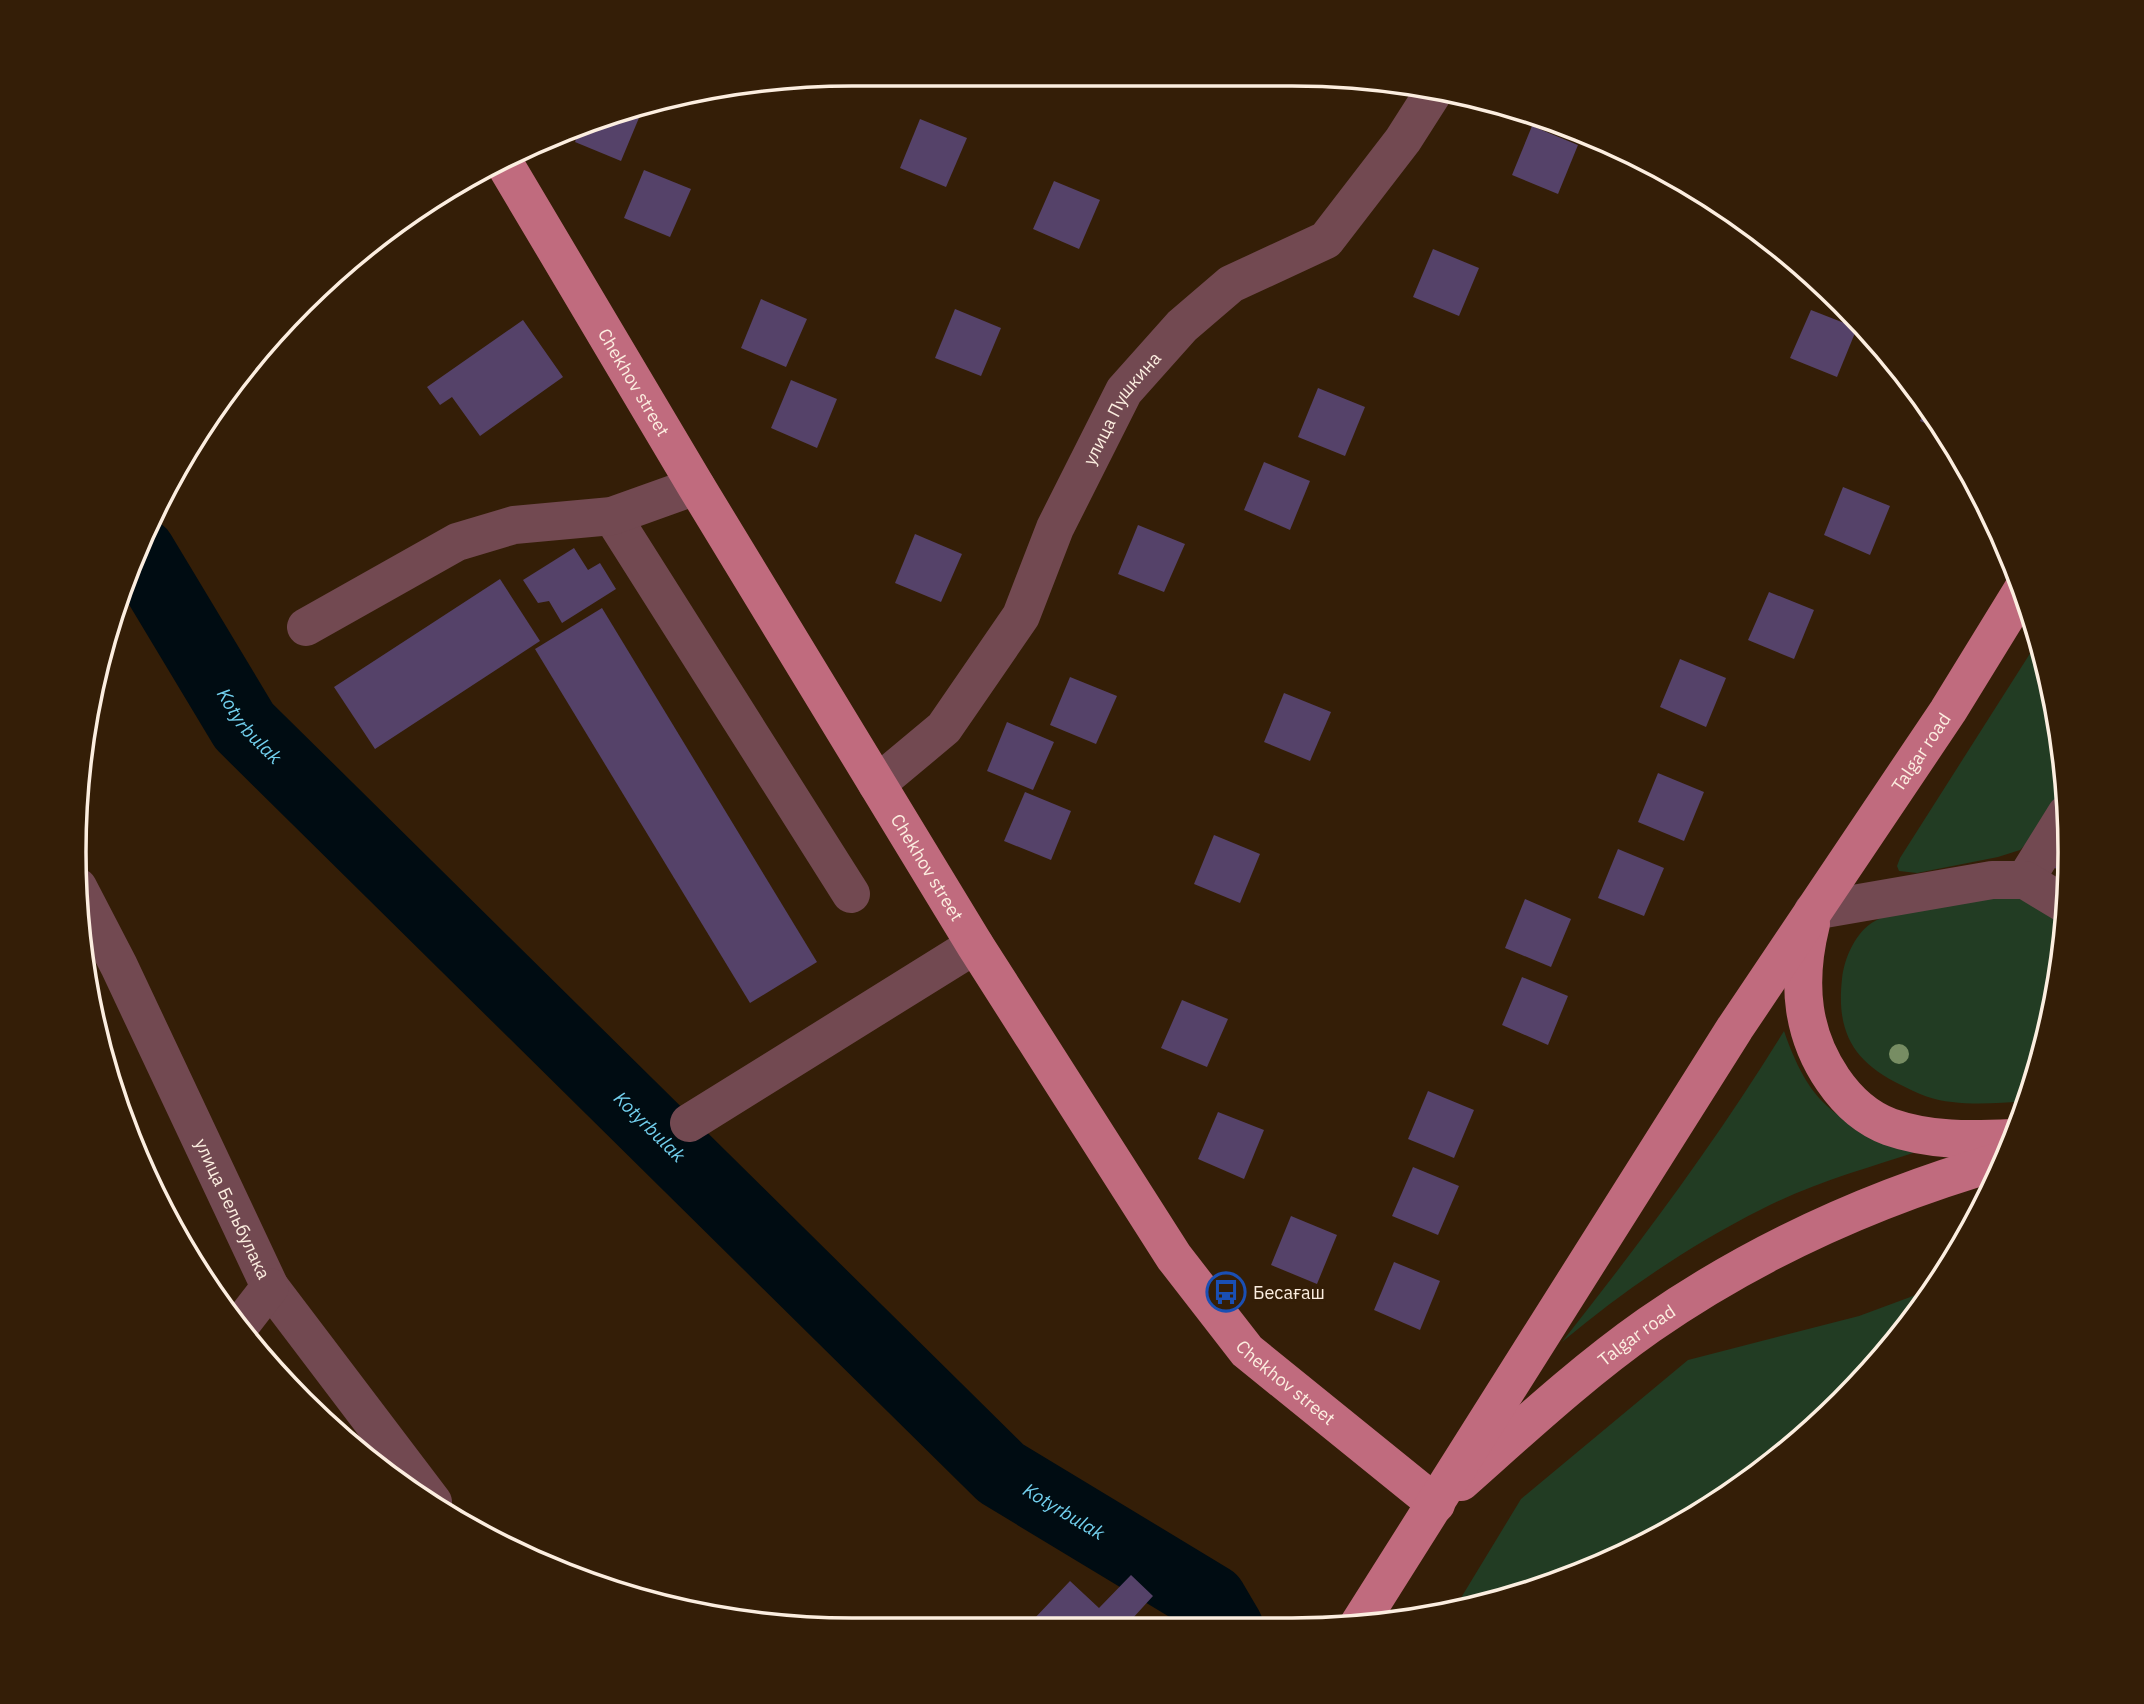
<svg xmlns="http://www.w3.org/2000/svg" width="2144" height="1704" viewBox="0 0 2144 1704" font-family="'IBM Plex Sans',sans-serif">
	<style>
		.green { fill: #223c23 }
		.lines { fill: none; stroke-linecap: round; stroke-linejoin: round }
		.river { stroke: #000c12; stroke-width: 72 }
		.building { fill: #554269 }
		.minor { stroke: #724951; stroke-width: 38 }
		.major { stroke: #c06b7e; stroke-width: 38 }
		.tree { fill: #778d63 }
		.labels { text-anchor: middle; dominant-baseline: central; stroke-width: 5; stroke-linejoin: round; paint-order: stroke }
		.street-label { font-size: 18px; fill: #fceee0; stroke: #341e07 }
		.poi-label { font-size: 18px; fill: #fceee0; stroke: #341e07; text-anchor: start }
		.water-label { font-size: 19px; font-style: italic; fill: #72d0ee; stroke: #341e07 }
		.rim { fill: none; stroke: #fceee0; stroke-width: 3.5 }
	</style>
	<rect width="100%" height="100%" fill="#341e07"/>
	<g class="green">
		<path d="M2038 641 2064 751 2065 789 2032 838 2020 850 1998 857 1917 873 1899 871 1897 866 1900 858Z"/>
		<path d="M1994 895 2022 897 2065 924 2044 1054 2026 1101C2001 1103 1976 1105 1952 1102 1934 1101 1917 1093 1901 1085 1854 1062 1836 1033 1842 979 1844 958 1856 931 1875 921 1900 906 1963 901 1994 895Z"/>
		<path d="M1784 1031C1813 1115 1843 1123 1922 1150 1868 1168 1812 1183 1762 1209 1690 1245 1623 1291 1562 1342 1641 1242 1717 1140 1784 1031Z"/>
		<path d="M1932 1289 1909 1326 1805 1438 1681 1526 1494 1604 1453 1611 1521 1499 1688 1360 1859 1316Z"/>
	</g>
	<g class="lines">
		<path class="river" id="s1" d="M140 553 244 726 1001 1473 1211 1600 1228 1629"/>
	</g>
	<g class="building">
		<path d="M630 108 641 113 621 161 575 142 580 129Z"/>
		<path d="M920 119 967 138 946 187 900 168Z"/>
		<path d="M1532 126 1578 145 1558 194 1512 175Z"/>
		<path d="M644 170 691 189 670 237 624 218Z"/>
		<path d="M1054 181 1100 200 1079 249 1033 229Z"/>
		<path d="M1433 249 1479 268 1459 316 1413 297Z"/>
		<path d="M761 299 807 319 786 367 741 348Z"/>
		<path d="M955 309 1001 328 981 376 935 358Z"/>
		<path d="M1811 310 1857 328 1837 377 1790 358Z"/>
		<path d="M523 320 563 377 480 436 452 397 440 405 427 387Z"/>
		<path d="M791 380 837 399 817 448 771 428Z"/>
		<path d="M1318 388 1365 407 1345 456 1298 437Z"/>
		<path d="M1926 407 1944 431 1920 421Z"/>
		<path d="M1264 462 1310 481 1290 530 1244 510Z"/>
		<path d="M1843 487 1890 506 1870 555 1824 535Z"/>
		<path d="M1138 525 1185 544 1164 592 1118 574Z"/>
		<path d="M915 534 962 554 941 602 895 583Z"/>
		<path d="M574 548 588 570 600 563 616 589 562 623 549 601 538 603 523 580Z"/>
		<path d="M500 579 540 641 375 749 334 687Z"/>
		<path d="M1769 592 1814 610 1794 659 1748 640Z"/>
		<path d="M602 608 817 962 750 1003 535 649Z"/>
		<path d="M1680 659 1726 678 1706 727 1660 707Z"/>
		<path d="M1070 677 1117 696 1096 744 1050 725Z"/>
		<path d="M1284 693 1331 712 1310 761 1264 742Z"/>
		<path d="M1007 722 1054 742 1033 790 987 771Z"/>
		<path d="M1658 773 1704 792 1684 841 1638 822Z"/>
		<path d="M1025 792 1071 811 1051 860 1004 841Z"/>
		<path d="M1214 835 1260 854 1240 903 1194 884Z"/>
		<path d="M2067 843 2068 877 2052 866Z"/>
		<path d="M1618 849 1664 868 1644 916 1598 898Z"/>
		<path d="M1525 899 1571 919 1551 967 1505 948Z"/>
		<path d="M1522 977 1568 996 1548 1045 1502 1025Z"/>
		<path d="M1182 1000 1228 1019 1207 1067 1161 1048Z"/>
		<path d="M1428 1091 1474 1110 1454 1158 1408 1139Z"/>
		<path d="M1218 1112 1264 1130 1244 1179 1198 1159Z"/>
		<path d="M1413 1167 1459 1186 1438 1235 1392 1216Z"/>
		<path d="M1291 1216 1337 1235 1317 1284 1271 1265Z"/>
		<path d="M1394 1262 1440 1281 1420 1330 1374 1310Z"/>
		<path d="M1131 1575 1153 1596 1122 1630H1044L1033 1620 1070 1581 1099 1608Z"/>
	</g>
	<g class="lines">
		<g class="minor">
			<path d="M612 516 851 894"/>
			<path d="M306 627 457 542 514 525 612 516 696 486"/>
			<path id="s2" d="M877 784 944 728 1021 616 1055 528 1124 391 1182 326 1231 284 1326 240 1403 140 1433 93"/>
			<path d="M2025 880 2066 814"/>
			<path id="s3" d="M78 887 119 966 270 1287 433 1502"/>
			<path d="M1813 911 1992 880H2025L2068 906"/>
			<path d="M689 1123 975 945"/>
			<path d="M239 1327 270 1287"/>
		</g>
		<g class="major">
			<path id="s4" d="M503 161 696 486 975 945 1174 1257 1247 1351 1436 1504"/>
			<path d="M1811 924C1804 952 1801 981 1805 1009 1812 1057 1844 1110 1890 1127 1930 1141 1970 1140 2012 1138"/>
			<path id="s5" d="M1461 1482C1522 1428 1582 1372 1649 1325 1757 1250 1878 1196 2004 1160"/>
			<path id="s6" d="M1357 1627 1735 1028 1948 711 2023 589"/>
		</g>
	</g>
	<circle class="tree" cx="1899" cy="1054" r="10"/>
	<defs>
		<g id="bus-ring" transform="scale(2.0125)"><circle r="9.5" fill="#341e07" stroke="#1a4fb4" stroke-width="1.5"/><path d="M-5-6H5V4H4V6H2V4H-2V6H-4V4H-5ZM-3.5-4V0h7V-4ZM-3.5 1.2v1.5H-2V1.2ZM2 1.2v1.5H3.5V1.2Z" fill="#1a4fb4"/></g>
	</defs>
	<g fill-rule="evenodd">
		<use href="#bus-ring" x="1226" y="1292"/>
	</g>
	<g class="labels">
		<g class="street-label">
			<text stroke="none"><textPath href="#s4" startOffset="257">Chekhov street</textPath></text>
			<text stroke="none"><textPath href="#s2" startOffset="455">улица Пушкина</textPath></text>
			<text stroke="none"><textPath href="#s6" startOffset="1041">Talgar road</textPath></text>
			<text stroke="none"><textPath href="#s4" startOffset="824">Chekhov street</textPath></text>
			<text stroke="none"><textPath href="#s3" startOffset="357">улица Бельбулака</textPath></text>
			<text stroke="none"><textPath href="#s5" startOffset="229">Talgar road</textPath></text>
			<text stroke="none"><textPath href="#s4" startOffset="1454">Chekhov street</textPath></text>
		</g>
		<g class="poi-label">
			<text x="1253" y="1292">Бесағаш</text>
		</g>
		<g class="water-label">
			<text stroke="none"><textPath href="#s1" startOffset="205">Kotyrbulak</textPath></text>
			<text stroke="none"><textPath href="#s1" startOffset="772">Kotyrbulak</textPath></text>
			<text stroke="none"><textPath href="#s1" startOffset="1339">Kotyrbulak</textPath></text>
		</g>
	</g>
	<path d="M0 0H2144V1704H0ZM852 86H1292A766 766 0 0 1 2058 852V852A766 766 0 0 1 1292 1618H852A766 766 0 0 1 86 852V852A766 766 0 0 1 852 86Z" fill="#341e07" fill-rule="evenodd"/>
	<path class="rim" d="M852 86H1292A766 766 0 0 1 2058 852V852A766 766 0 0 1 1292 1618H852A766 766 0 0 1 86 852V852A766 766 0 0 1 852 86Z"/>
</svg>
